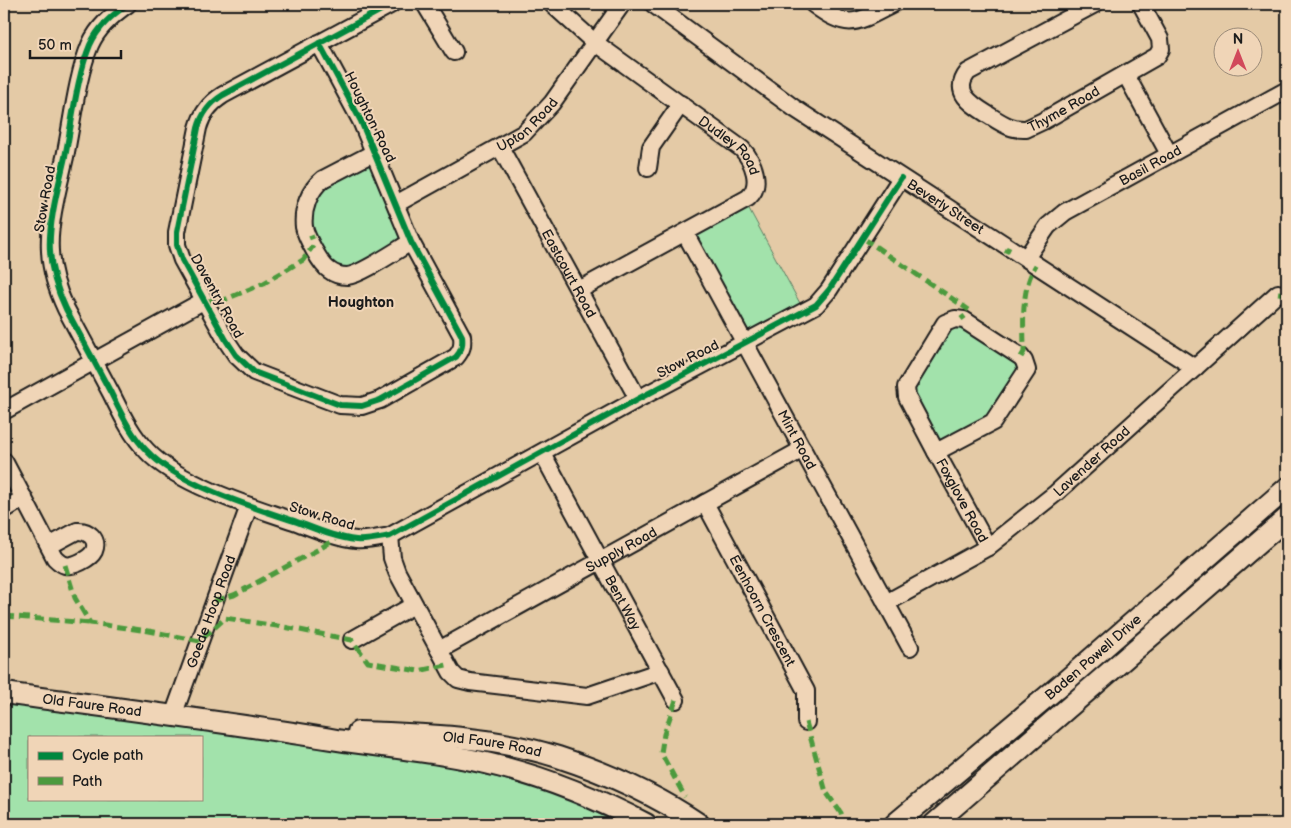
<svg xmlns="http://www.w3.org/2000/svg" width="1291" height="828" viewBox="0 0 1291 828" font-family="'Balsamiq Sans',sans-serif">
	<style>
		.green { fill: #a2e2ab; stroke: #5f7f64; fill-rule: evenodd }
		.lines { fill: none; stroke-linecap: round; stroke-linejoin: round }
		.minor-casing { stroke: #1c1c1c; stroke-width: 20 }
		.major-casing { stroke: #1c1c1c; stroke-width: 24 }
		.minor { stroke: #f0d5b7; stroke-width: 16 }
		.major { stroke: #f0d5b7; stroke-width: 20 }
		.quiet { stroke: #4c9a3e; stroke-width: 5; stroke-dasharray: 10 5; stroke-linecap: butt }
		.cycleway-casing { stroke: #f0d5b7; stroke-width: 9 }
		.cycleway { stroke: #00873e; stroke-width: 6 }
		.labels { text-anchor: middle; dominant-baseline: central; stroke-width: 4; stroke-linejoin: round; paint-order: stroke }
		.street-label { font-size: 14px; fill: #1c1c1c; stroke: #f0d5b7 }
		.neighbourhood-label { font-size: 15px; font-weight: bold; fill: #1c1c1c; stroke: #f0d5b7 }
	</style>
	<rect width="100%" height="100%" fill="#e4caa6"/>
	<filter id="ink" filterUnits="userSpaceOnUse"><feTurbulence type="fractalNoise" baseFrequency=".02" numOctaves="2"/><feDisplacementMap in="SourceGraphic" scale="10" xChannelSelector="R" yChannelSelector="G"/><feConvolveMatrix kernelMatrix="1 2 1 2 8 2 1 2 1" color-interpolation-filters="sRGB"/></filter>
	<g filter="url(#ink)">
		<g class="green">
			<path d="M370 163 400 236 399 241 353 270 335 269 309 228 315 192Z"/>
			<path d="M747 205 802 307 749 332 746 331 696 236 697 233Z"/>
			<path d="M958 324 1021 367 993 414 940 442 913 399 911 386 949 328Z"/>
			<path d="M4 703 405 759C478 771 553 787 618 824H4ZM29 737H201V799H29Z"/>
		</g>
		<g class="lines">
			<g class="minor-casing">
				<g id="minor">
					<path d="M128 4C112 15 98 27 90 45 77 76 72 123 65 157 59 184 48 223 50 251 51 271 57 290 66 309 81 337 96 365 111 393 121 413 131 435 147 451 177 484 255 508 297 522 316 529 336 538 356 540 367 541 379 538 390 536L638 399 816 305 829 290 901 178"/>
					<path d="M425 4 454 52"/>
					<path id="s1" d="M552 4 594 42 742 149C753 161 763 185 748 198L579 290"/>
					<path id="s2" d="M653 4 794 108 1195 368"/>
					<path d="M813 4C849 31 856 23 893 4"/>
					<path id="s3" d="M1095 4 968 72C952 92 971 104 987 114 1000 122 1010 130 1026 129L1043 121 1157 56 1161 49 1160 39 1141 4"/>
					<path d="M319 43 361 121 411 242 462 336C463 345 462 350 456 357L380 400 362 406 340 405 254 372 236 355 226 340 182 260 177 245V232L198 128C202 113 210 103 223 95L392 4"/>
					<path d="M1126 75 1169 154"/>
					<path id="s4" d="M500 147 638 399"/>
					<path d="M375 152 323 179C309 190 302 210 304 227 306 237 321 265 329 270 334 274 340 276 347 276 361 275 397 250 411 242"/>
					<path d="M648 168 651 147 681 104"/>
					<path id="s5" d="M396 204 524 133 552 103 622 4"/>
					<path id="s6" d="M685 233 910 647"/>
					<path id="s7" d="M1026 258 1048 226 1065 212 1287 90"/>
					<path d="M955 319 964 320 1021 357 1024 361 1027 370 993 422 936 452 907 397 906 387 945 323Z"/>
					<path d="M4 411 203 301"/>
					<path id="s8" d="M936 452 988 547"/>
					<path id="s9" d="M542 453 676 700"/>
					<path d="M4 461 55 558C58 561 61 564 65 565 73 567 90 559 94 551 99 539 88 530 77 531L49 546"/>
					<path id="s10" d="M705 503 806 691V722"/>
					<path d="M4 510 24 498"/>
					<path d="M390 536 392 558 397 572 451 672 458 679 470 682 587 696 661 671"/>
					<path id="s11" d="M886 603 988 547 1056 493 1278 293"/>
					<path d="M352 640 414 605"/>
					<path id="s12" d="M439 650 803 449"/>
					<path id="s13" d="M173 716 249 506"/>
				</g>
			</g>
			<g class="major-casing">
				<g id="major">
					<path id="s14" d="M4 693C115 708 226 722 337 740 392 748 448 753 502 767 552 780 600 800 646 824"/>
					<path id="s15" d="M358 732C425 734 495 737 558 757 607 773 656 795 699 824"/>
					<path id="s16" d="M895 824 1069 678 1287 488"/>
					<path d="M934 824 1287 518"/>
				</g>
			</g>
			<use href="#minor" class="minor"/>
			<use href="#major" class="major"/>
			<g class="quiet">
				<path d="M309 238 314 236"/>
				<path d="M863 238 969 310"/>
				<path d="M1006 253 1009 247"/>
				<path d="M1278 293 1287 294"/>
				<path d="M203 301 224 300 264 283 303 260 313 246"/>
				<path d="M961 319 965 316"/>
				<path d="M1021 357 1024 352C1024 322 1020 291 1036 265"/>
				<path d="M65 565 75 598 90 623 149 631 200 641 225 618 284 627 352 640 368 662 418 671 447 665"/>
				<path d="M215 601 234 595 319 549 339 537"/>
				<path d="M4 616 90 623"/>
				<path d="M676 700 664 734 661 753 685 797"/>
				<path d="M806 722 826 792 841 813 844 824"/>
			</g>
			<g class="cycleway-casing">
				<g id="cycleway">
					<path d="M128 4C112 15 98 27 90 45 77 76 72 123 65 157 59 184 48 223 50 251 51 271 57 290 66 309 81 337 96 365 111 393 121 413 131 435 147 451 177 484 255 508 297 522 316 529 336 538 356 540 367 541 379 538 390 536L638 399 816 305 829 290 901 178"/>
					<path d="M319 43 361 121 411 242 462 336C463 345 462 350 456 357L380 400 362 406 340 405 254 372 236 355 226 340 182 260 177 245V232L198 128C202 113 210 103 223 95L392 4"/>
				</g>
			</g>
			<use href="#cycleway" class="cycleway"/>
		</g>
	</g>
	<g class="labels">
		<g class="street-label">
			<text stroke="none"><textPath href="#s3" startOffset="284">Thyme Road</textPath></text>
			<text transform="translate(370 117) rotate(64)">Houghton Road</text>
			<text stroke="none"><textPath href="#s5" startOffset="154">Upton Road</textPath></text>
			<text stroke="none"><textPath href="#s1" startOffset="228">Dudley Road</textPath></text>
			<text stroke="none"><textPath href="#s7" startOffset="158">Basil Road</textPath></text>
			<text transform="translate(45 199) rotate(-80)">Stow Road</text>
			<text stroke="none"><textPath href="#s2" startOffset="356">Beverly Street</textPath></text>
			<text stroke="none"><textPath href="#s4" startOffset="144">Eastcourt Road</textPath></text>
			<text transform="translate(217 296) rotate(61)">Daventry Road</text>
			<text transform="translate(688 359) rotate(-27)">Stow Road</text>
			<text stroke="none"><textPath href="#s6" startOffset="235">Mint Road</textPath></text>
			<text stroke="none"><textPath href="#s11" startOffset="251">Lavender Road</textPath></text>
			<text stroke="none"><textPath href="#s8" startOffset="55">Foxglove Road</textPath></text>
			<text transform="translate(322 516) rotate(17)">Stow Road</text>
			<text stroke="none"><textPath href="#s12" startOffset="208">Supply Road</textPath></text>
			<text stroke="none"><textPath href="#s9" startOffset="170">Bent Way</textPath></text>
			<text stroke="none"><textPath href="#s13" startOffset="111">Goede Hoop Road</textPath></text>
			<text stroke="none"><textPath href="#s10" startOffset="122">Eenhoorn Crescent</textPath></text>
			<text stroke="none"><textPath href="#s16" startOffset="259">Baden Powell Drive</textPath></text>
			<text stroke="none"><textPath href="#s14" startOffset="89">Old Faure Road</textPath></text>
			<text stroke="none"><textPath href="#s15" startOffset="135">Old Faure Road</textPath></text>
		</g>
		<g class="neighbourhood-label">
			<text x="361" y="302">Houghton</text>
		</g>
	</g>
	<rect width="1291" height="828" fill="none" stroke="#f0d5b7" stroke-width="20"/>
	<rect x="10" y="10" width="1271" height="808" fill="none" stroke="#1c1c1c" stroke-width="2" filter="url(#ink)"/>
	<rect x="28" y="736" width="175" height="65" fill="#f0d5b7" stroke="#9b8b79"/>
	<rect x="38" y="752" width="25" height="8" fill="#00873e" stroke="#9b8b79"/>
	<text x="72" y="760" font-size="15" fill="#1c1c1c">Cycle path</text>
	<rect x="38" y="777" width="25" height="8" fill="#4c9a3e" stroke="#9b8b79"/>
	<text x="72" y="786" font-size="15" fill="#1c1c1c">Path</text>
	<g transform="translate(1238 52)"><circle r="24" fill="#f0d5b7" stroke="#9b8b79"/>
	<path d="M0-4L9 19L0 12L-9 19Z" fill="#d1495b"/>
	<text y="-8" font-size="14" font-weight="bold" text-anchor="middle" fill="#1c1c1c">N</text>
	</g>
	<path d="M30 50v8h91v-8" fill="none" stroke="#1c1c1c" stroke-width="2.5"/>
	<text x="38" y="50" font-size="15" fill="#1c1c1c" stroke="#f0d5b7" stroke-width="4" paint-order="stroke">50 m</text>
</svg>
